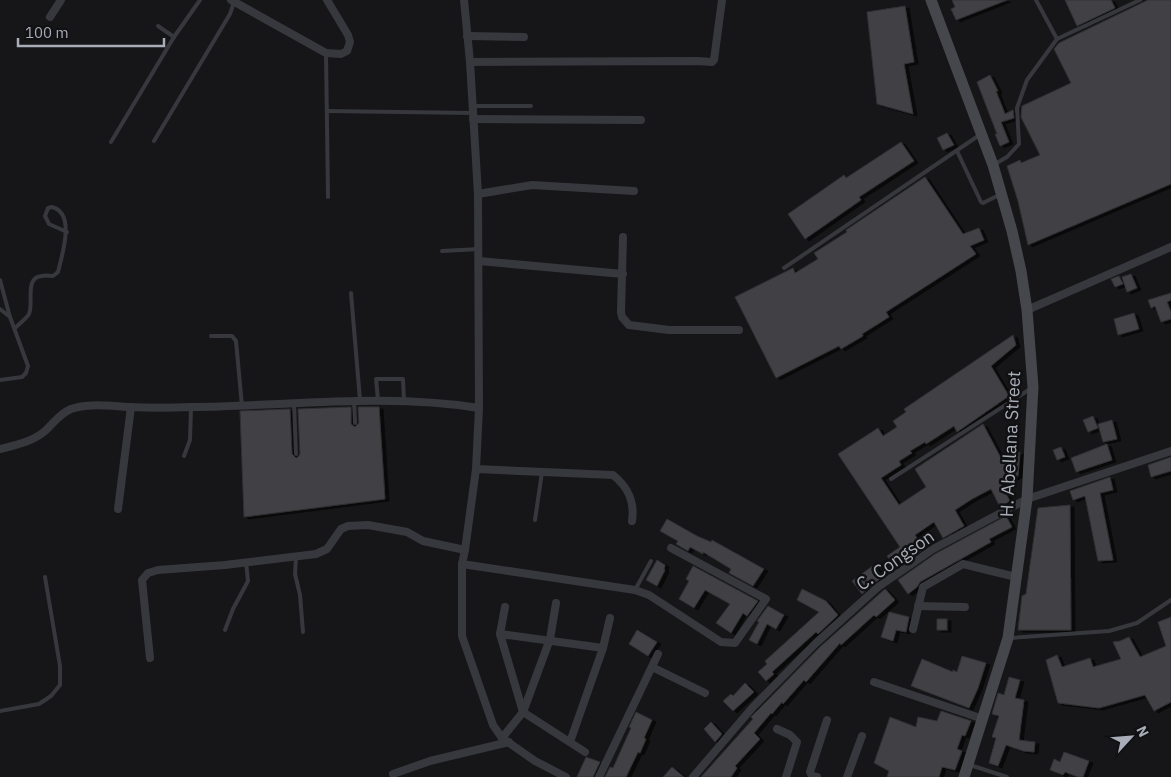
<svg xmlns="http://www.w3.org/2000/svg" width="1171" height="777" viewBox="0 0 1171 777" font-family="'IBM Plex Sans',sans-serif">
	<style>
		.building { fill: #404145; stroke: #303034; filter: url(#shadow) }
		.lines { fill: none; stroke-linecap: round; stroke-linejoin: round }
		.service { stroke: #37383d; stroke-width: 4 }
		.minor { stroke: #37383d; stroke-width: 8 }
		.secondary { stroke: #45474d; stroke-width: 11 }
		.labels { text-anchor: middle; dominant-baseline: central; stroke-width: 5; stroke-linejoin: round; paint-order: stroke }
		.street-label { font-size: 18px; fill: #a8adb8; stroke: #111113 }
	</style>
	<defs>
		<filter id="shadow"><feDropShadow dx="4" dy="2" stdDeviation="0" flood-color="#0009"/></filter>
	</defs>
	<rect width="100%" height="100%" fill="#161618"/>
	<g class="building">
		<path d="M952 0H1007L956 20 951 9 955 7Z"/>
		<path d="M1065 0H1111L1115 8 1077 26Z"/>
		<path d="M1148 0H1171V184L1028 245 1018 201 1007 166 1020 160 1021 163 1040 155 1021 117 1022 106 1071 83 1054 49 1059 43Z"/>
		<path d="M905 6 914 62 904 64 913 114 877 104 867 12Z"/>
		<path d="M990 75 998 91H996L1005 114 1013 110 1014 118 1001 122 1009 142 1000 146 995 134H997L977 82Z"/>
		<path d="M947 133 954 145 943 150 937 138Z"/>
		<path d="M901 142 914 161 859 197 861 200 805 239 788 214 844 175 846 178Z"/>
		<path d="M925 177 963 234 979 228 984 240 970 246 976 254 886 312 889 317 862 334 863 336 841 349 839 346 776 378 735 297 793 268 795 273 818 259 814 253 847 232 846 230Z"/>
		<path d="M1131 274 1137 288 1127 292 1122 277Z"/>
		<path d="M1119 276 1123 284 1115 287 1111 279Z"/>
		<path d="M1171 293V300L1167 302 1171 312V319L1161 322 1155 306 1151 308 1148 300Z"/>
		<path d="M1134 313 1139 329 1118 335 1114 319Z"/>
		<path d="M1013 335 1016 345 991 366 1009 396 957 432 954 426 926 444 925 442 910 451 912 453 899 461 901 465 881 478 899 505 926 487 915 469 983 424 1002 460 1020 452 1018 476 1001 484 1010 501 1000 507 991 489 972 499 955 510 964 526 943 538 934 522 915 535 924 549 896 568 887 556 900 547 838 454 878 428 883 436 897 427 893 421 906 412 904 409Z"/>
		<path d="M351 407V424L355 427 359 423 358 407H379L385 499 244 517 240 411 290 409 292 454 296 458 298 457 300 454 298 409Z"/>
		<path d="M1093 416 1098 428 1088 432 1083 420Z"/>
		<path d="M1112 420 1117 439 1103 442 1098 424Z"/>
		<path d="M1107 444 1112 460 1076 472 1071 458Z"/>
		<path d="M1061 447 1065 457 1057 460 1053 450Z"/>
		<path d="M1171 457V471L1151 477 1148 465Z"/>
		<path d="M1110 477 1113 490 1100 493 1113 560 1098 561 1085 496 1073 500 1070 491Z"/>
		<path d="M1070 505 1071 630H1018L1022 596 1026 594 1038 508Z"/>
		<path d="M1006 516 1012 527 989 539 991 542 920 582 917 587 908 594 898 580 935 554Z"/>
		<path d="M667 519 697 536 711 542 712 540 764 569 753 586 729 573 731 569 703 552V554L690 547 688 551 676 544 678 541 660 531Z"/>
		<path d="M657 560 665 565 664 570H665L657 586 646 580Z"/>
		<path d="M874 565 882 577 862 594 852 581Z"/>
		<path d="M693 566 758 601 747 616 743 613 731 633 716 623 730 604 705 590 694 608 679 599 689 581 686 579Z"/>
		<path d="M802 589 826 601 838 615 818 634 816 632 772 672 774 674 766 681 758 672 767 664 765 661 819 612 797 600Z"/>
		<path d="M885 589 895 600 876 617 874 615 841 645 840 643 806 682 804 680 783 704 782 702 772 714 771 713 754 733 760 739 735 766 737 768 731 777H701L753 719 751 717 757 711 820 647Z"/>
		<path d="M768 606 784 615 776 629 767 624 757 644 749 640 759 622 757 621Z"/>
		<path d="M889 612 909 617 906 632 896 630 893 641 881 637Z"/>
		<path d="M1171 617V702L1154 711 1145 695 1099 708 1058 703 1046 660 1057 655 1062 667 1090 658 1093 667 1121 659 1113 642 1120 641 1129 637 1140 657 1166 646 1158 622Z"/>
		<rect x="937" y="619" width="10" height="11"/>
		<path d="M637 630 657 642 648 656 629 644Z"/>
		<path d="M962 656 986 663 978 688 969 708 911 686 922 659 953 672V670L957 672Z"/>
		<path d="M1009 677 1020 680 1015 698 1024 700 1019 740 1035 742 1034 752 1023 751 1006 745 998 766 989 763 996 738 992 737 999 716 992 714 998 693 1004 695Z"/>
		<path d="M745 683 754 692 733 711 723 701 731 694 733 696Z"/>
		<path d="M941 711 971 721 965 736 962 735 957 749 962 751 955 770 942 767 939 777H887L889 771 874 763 890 717 916 727 918 717 937 721Z"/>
		<path d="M636 712 652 720 644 738 646 739 640 753 638 752 626 777H605L610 767 613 768 631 728 629 727Z"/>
		<path d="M711 722 722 734 715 742 704 729Z"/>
		<path d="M1064 752 1089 761 1083 777H1078L1065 772 1063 775 1050 770 1054 759 1060 762Z"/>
		<path d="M586 757 600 762 593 777H577Z"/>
		<path d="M672 767 684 777H663Z"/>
	</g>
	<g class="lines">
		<g class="service">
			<path d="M1036 0 1057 39"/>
			<path d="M158 26 174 37"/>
			<path d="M326 53 328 197"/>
			<path d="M472 106H531"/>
			<path d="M327 111 473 113"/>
			<path d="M154 141 230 14 234 2"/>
			<path d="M111 142 174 37 200 0"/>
			<path d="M957 151 981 202 983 203 999 195"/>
			<path d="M995 164 1007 157 1019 144 1017 108 1027 80 1057 39 1140 0"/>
			<path d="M442 251 479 249"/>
			<path d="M784 268 981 134"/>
			<path d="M0 280 10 317"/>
			<path d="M351 293 360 400"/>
			<path d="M0 309 10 317 28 366 26 373 22 377 0 380"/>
			<path d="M15 328C20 323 26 319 29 314 34 303 24 277 42 276 45 275 50 276 53 276L58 272C62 255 76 213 52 207L48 208 45 216 49 224 67 232"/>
			<path d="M211 336H232L236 341 242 406"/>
			<path d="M354 400 355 423"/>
			<path d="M378 400 376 379H403L404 401"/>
			<path d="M294 404 296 454"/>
			<path d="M184 456 190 440 191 408"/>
			<path d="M891 479 1030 389"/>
			<path d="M535 520 542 472"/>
			<path d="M296 558 295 574 300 595 303 632"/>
			<path d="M635 590 651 561"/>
			<path d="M225 630 233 609 248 581 246 562"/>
			<path d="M1010 638 1109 631 1137 623 1171 600"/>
			<path d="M0 711 39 704 51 696 60 685V666L45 577"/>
			<path d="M970 765 1007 777"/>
		</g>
		<g class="minor">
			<path d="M231 0 326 53 341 54 347 51 350 42 348 35 327 0"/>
			<path d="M464 0 470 62 478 194 479 408 476 469 465 550 462 564V636L493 725 502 738 535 761 566 777"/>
			<path d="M50 17 61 0"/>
			<path d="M467 36 524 37"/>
			<path d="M470 62 697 61 712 62 714 60 722 0"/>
			<path d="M473 119 641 120"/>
			<path d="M478 194 532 185 634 191"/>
			<path d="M623 237 621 312 622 317 629 325 669 330H739"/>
			<path d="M479 261 623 274"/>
			<path d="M1027 310 1171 247"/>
			<path d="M0 449C16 445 32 442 45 431 54 423 59 414 71 409 88 403 109 406 128 407 149 408 171 408 192 407 288 406 384 393 479 408"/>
			<path d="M476 469 613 475C628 487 635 501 632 521"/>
			<path d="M118 509 131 407"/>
			<path d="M462 564 635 590 649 595 721 642 735 643 766 599 671 548"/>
			<path d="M556 603 550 639 523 712 585 752"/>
			<path d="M918 606 965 607"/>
			<path d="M913 629 923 587 963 564 1016 577"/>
			<path d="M500 634 603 648"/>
			<path d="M150 658 142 580 148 573 158 570 225 565 316 554 327 549 341 529 348 526 368 525 407 532 423 541 465 550"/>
			<path d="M652 667 705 693"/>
			<path d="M874 682 983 719"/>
			<path d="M777 729 790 735 797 742 786 777"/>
			<path d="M502 738 523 712 500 634 505 607"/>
			<path d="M570 742 603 648 610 618"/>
			<path d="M393 774 430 761 509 742"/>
			<path d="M599 777 658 654"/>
			<path d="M693 777 753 707 816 643 878 587 933 549 1027 499 1171 451"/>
			<path d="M817 777 812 776 810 772 827 720"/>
			<path d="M847 777 862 736"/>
		</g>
		<path class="secondary" d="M931 0 993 165 1012 231 1021 271 1027 310 1033 387 1027 499 1008 638 964 777"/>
	</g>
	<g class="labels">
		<g class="street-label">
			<text transform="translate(1010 444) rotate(-87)">H. Abellana Street</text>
			<text transform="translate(895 560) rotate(-35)">C. Congson</text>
		</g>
	</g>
	<g transform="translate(1131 737) rotate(64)" stroke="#111113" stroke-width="4" paint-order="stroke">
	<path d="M0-4L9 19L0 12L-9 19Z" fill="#a8adb8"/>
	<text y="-8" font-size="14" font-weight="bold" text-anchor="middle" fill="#a8adb8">N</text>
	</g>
	<path d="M18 38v8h146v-8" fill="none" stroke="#a8adb8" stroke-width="2.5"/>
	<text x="25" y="38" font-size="15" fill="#a8adb8" stroke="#111113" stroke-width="4" paint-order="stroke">100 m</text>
</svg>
